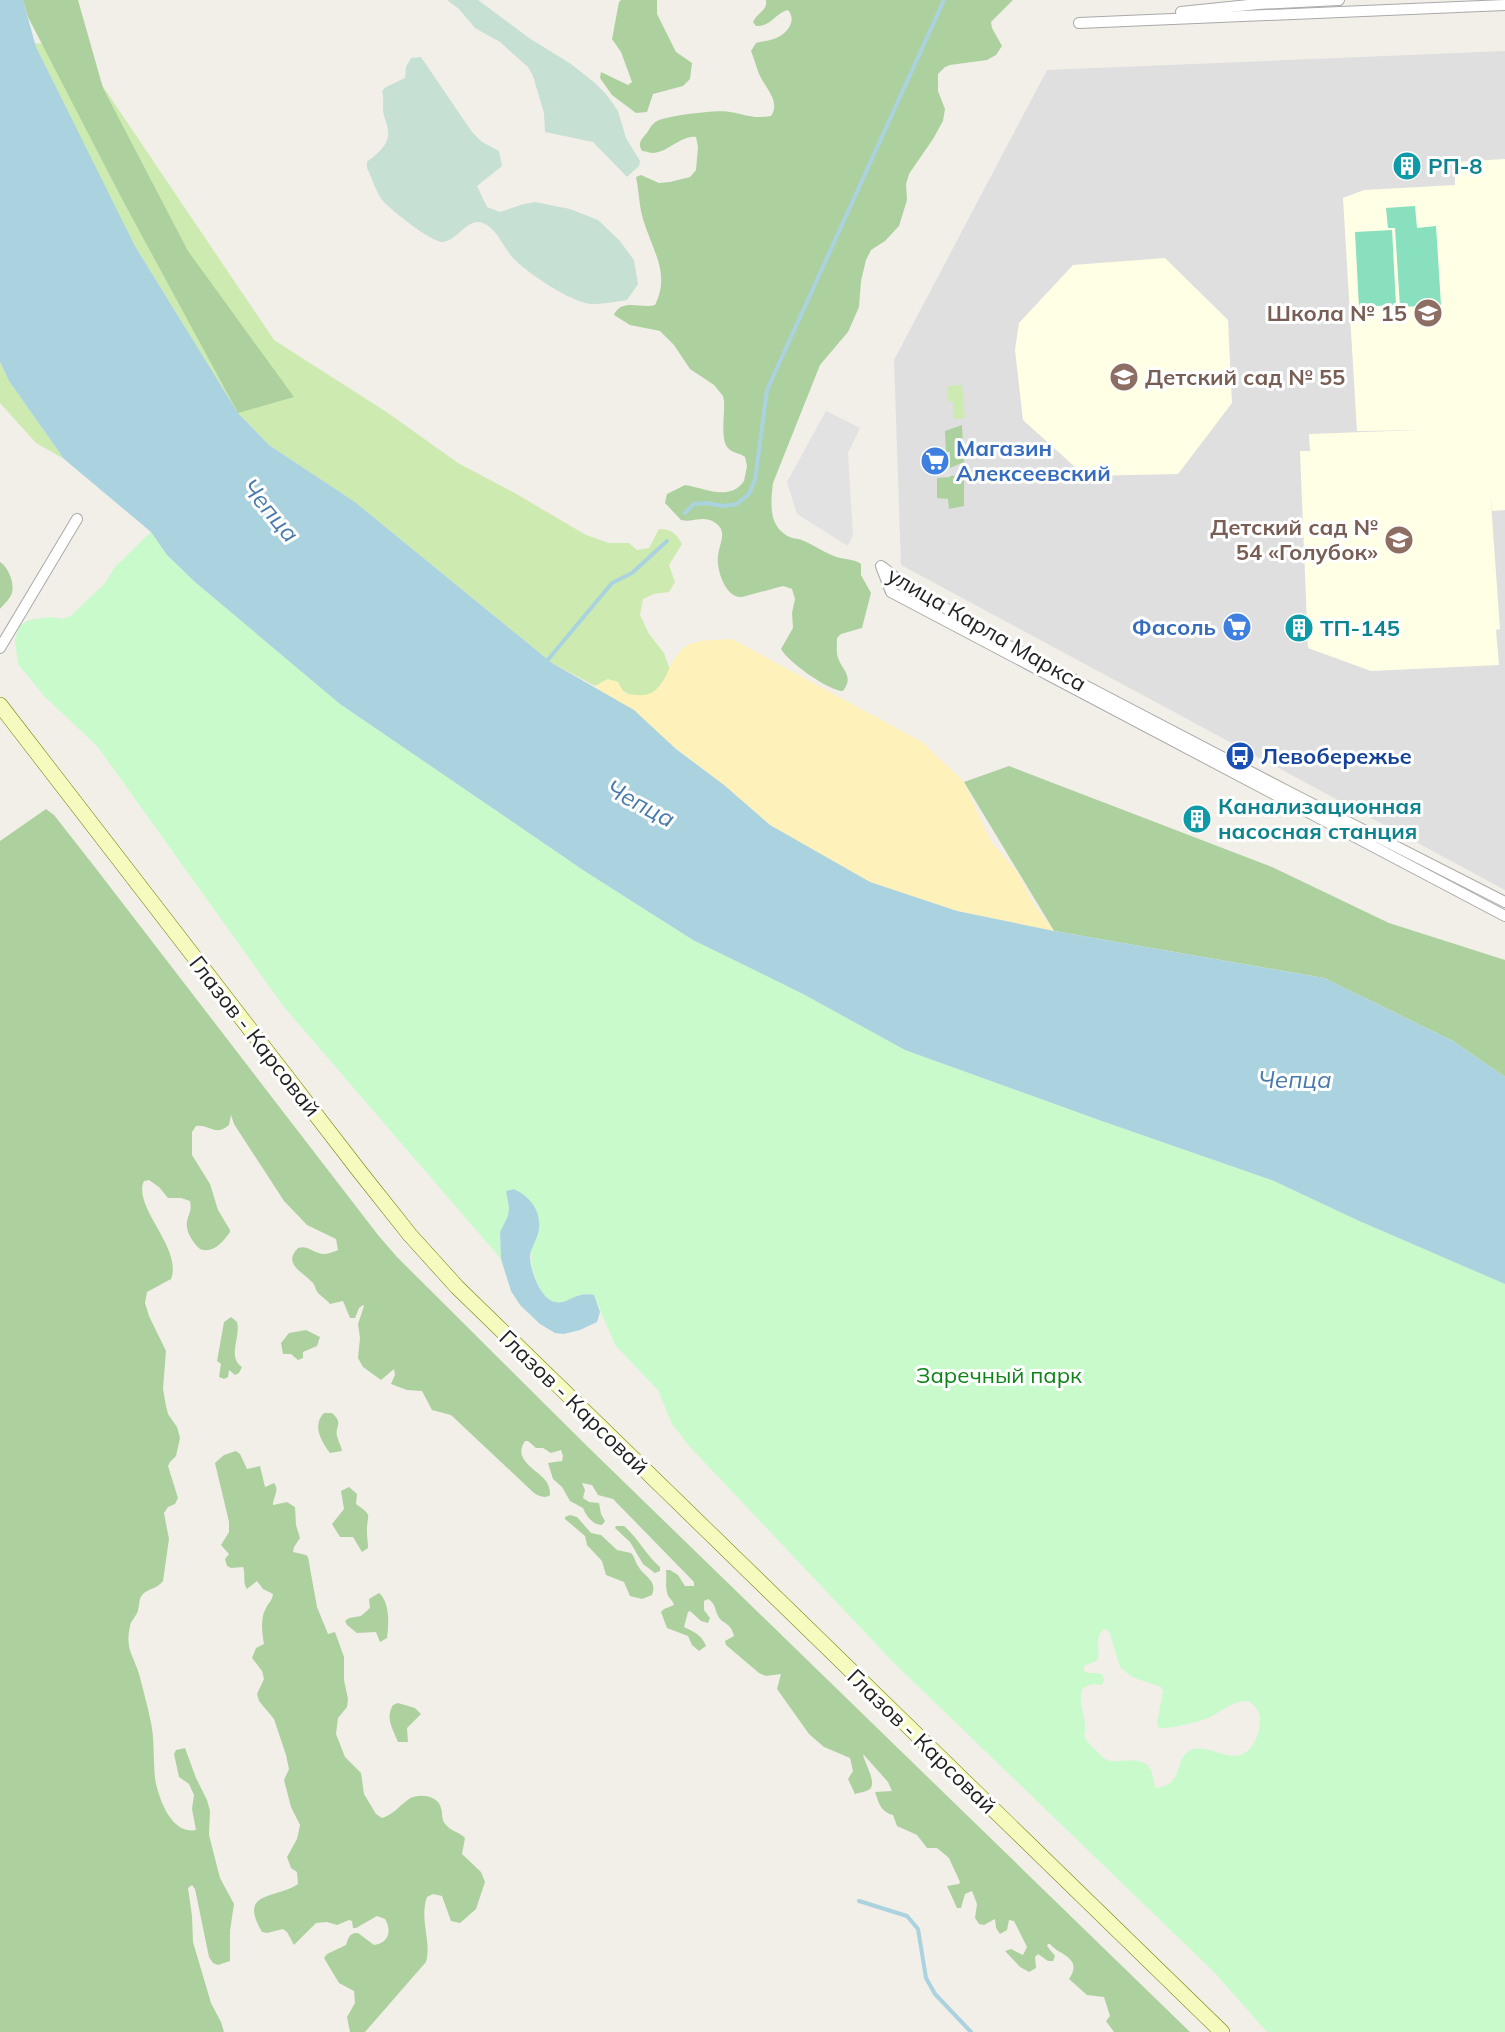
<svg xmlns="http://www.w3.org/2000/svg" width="1505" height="2032" viewBox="0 0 1505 2032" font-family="Mulish,sans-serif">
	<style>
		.residential { fill: #e0dfdf }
		.education { fill: #ffffe5 }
		.grass { fill: #cdebb0 }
		.forest { fill: #add19e }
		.wetland { fill: #c6e0d4 }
		.sand { fill: #fff1ba }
		.park { fill: #c8facc; fill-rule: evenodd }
		.pitch { fill: #88e0be }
		.parking { fill: #e2e2e2 }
		.water { fill: #aad3df }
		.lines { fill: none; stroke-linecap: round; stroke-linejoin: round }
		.stream { stroke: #aad3df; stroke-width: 4 }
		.street-casing { stroke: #a9a9a9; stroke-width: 12 }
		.secondary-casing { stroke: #707d05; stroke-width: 16 }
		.street { stroke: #fff; stroke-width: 10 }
		.secondary { stroke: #f7fabf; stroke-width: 15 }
		.labels { text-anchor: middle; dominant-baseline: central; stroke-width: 6; stroke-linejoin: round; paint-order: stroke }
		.culture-label { font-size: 22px; font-weight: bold; fill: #0d838f; stroke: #fff; text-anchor: start }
		.education-label { font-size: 22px; font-weight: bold; fill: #785e54; stroke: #fff; text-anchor: end }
		.shop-label { font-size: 22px; font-weight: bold; fill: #366cbe; stroke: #fff; text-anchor: start }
		.street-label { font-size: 22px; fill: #222; stroke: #fff }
		.transit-label { font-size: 22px; font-weight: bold; fill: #164399; stroke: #fff; text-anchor: start }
		.park-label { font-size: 22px; fill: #0c8416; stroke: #fff }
		.water-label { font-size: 24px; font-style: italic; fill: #4a7aab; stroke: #fff }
	</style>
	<rect width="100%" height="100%" fill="#f2efe9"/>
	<path class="residential" d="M1505 51V890L901 565 894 360 1047 70Z"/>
	<g class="education">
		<path d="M1505 159V510L1492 511 1490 489 1500 629 1496 630 1499 665 1371 671 1308 648 1300 451H1310L1309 434 1419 430 1357 431 1343 198 1364 190 1455 185V162Z"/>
		<path d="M1165 258 1228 320 1232 403 1178 474 1085 476 1023 420 1015 350 1019 323 1073 265Z"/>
	</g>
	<g class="grass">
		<path d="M31 43 75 45 274 340 388 413 458 463 513 492 586 535 609 543H629L637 550 649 548 659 529C671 529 677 534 682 544L669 565 675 582 669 592 654 594 643 599 640 615 649 634 664 653 670 670C651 704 637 705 608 679L595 686 552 663 355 502 269 445 238 413 135 246Z"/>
		<path d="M0 362 9 381 64 459 36 443 0 403Z"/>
		<path d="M962 385 965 418 954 419 953 402 948 401 947 386Z"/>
	</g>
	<g class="forest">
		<path d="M23 0H78L103 88 188 251 294 397 238 413 122 199 28 17Z"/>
		<path d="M621 0H657V14L676 52 692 63 690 79 683 86 653 94 647 112 636 113 612 95 600 78 601 72 628 85 632 82 621 52 612 39 619 2Z"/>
		<path d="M766 0H1013L991 22 992 28 1002 46 996 55 987 60 950 65 945 67 938 74V91L945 109 943 121 933 139 909 174 906 184 907 200 899 226 885 241 871 250 866 260 861 281 859 307 848 332 820 365 773 483C771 501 768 524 786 535 791 539 798 538 804 541 814 545 823 552 834 556 843 560 853 558 861 564V575L871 593 862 628 841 634 837 638C837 645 836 651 838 658 843 671 854 677 843 691 829 691 788 662 781 649L793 628 792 613 795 599 792 589 783 586 742 597C726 599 716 570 718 556 719 543 729 531 714 522 703 515 692 523 681 520L665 503 667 494 685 485C705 488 729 502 744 481L747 466 745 457C740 453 732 453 728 448 720 440 725 412 724 401L723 396 714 385 690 369 674 345 660 331 630 325 614 315C621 298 642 309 655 305 671 273 652 250 643 219 639 205 639 191 636 177L641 175 659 183 670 182 690 177 696 170 698 147 696 137C683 134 668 152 653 153 649 153 646 151 642 151 638 144 640 141 645 135 650 130 650 125 657 121 666 116 719 109 730 112 748 115 752 119 771 116 781 101 765 88 759 74 756 66 754 58 751 51L756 43C763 41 770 41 776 38 788 33 797 20 788 10 775 13 771 27 756 26L753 22C757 12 768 11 766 0Z"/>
		<path d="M962 425 964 462 950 468 946 455 945 431Z"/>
		<path d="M964 475V506L949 509 948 499 937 498V477Z"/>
		<path d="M0 562C8 567 15 583 12 593 10 599 4 604 0 609Z"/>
		<path d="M1009 766 1272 867 1389 923 1505 960V1077L1453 1041 1324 978 1054 931 964 782Z"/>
		<path d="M46 809 54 815 94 866 378 1235 397 1257 588 1447 1190 2032H1114L1106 2021 1110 2016 1104 1997 1087 1995 1069 1979C1084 1957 1058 1955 1050 1944H1048L1047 1946 1055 1956 1053 1961H1048L1038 1954 1035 1957 1036 1968 1029 1972 1020 1967 1005 1951 1011 1949 1023 1955 1027 1947 1014 1921 1009 1920 1007 1930 1000 1934 996 1928 995 1919 984 1925 979 1924 975 1918 977 1904 972 1891 965 1894 961 1908H957L947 1886 959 1884 960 1882 949 1858 937 1848H927L917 1835 897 1826 893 1815C881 1812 879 1804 875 1792L892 1791 888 1782 863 1754C864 1762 877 1782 870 1789 868 1791 859 1793 855 1794L848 1779 853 1771 850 1758 824 1747 809 1734 777 1689 781 1674 766 1676 759 1673 726 1645 725 1641 734 1636C731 1622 723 1625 718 1616 714 1608 716 1604 708 1599L704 1601V1610L710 1618 708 1623 701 1621 690 1611 688 1612 684 1627C694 1632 702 1635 706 1646L699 1651 692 1645 688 1636 667 1628 661 1612 664 1609 674 1605C672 1598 668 1599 667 1592 665 1584 667 1578 666 1570H670L678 1575 685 1586H694V1582L613 1499 598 1495 592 1485 582 1483 585 1490 583 1498 589 1502 599 1503 601 1514 605 1521 602 1525C593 1525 586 1516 583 1508L570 1501 562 1487 553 1479 548 1463 562 1461 563 1456 561 1450 551 1453 543 1448H536L528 1441H525C512 1460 537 1469 546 1481 549 1485 550 1490 550 1495 545 1499 539 1496 534 1493L451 1415 432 1410 422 1391 407 1390 391 1384 395 1375 394 1369 381 1380 363 1367 358 1358 360 1338 358 1324 364 1306 363 1305 359 1308 355 1318H350L343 1301 330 1304C326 1299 323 1298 319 1294 315 1290 316 1286 312 1282 303 1272 282 1264 298 1248 308 1245 313 1253 323 1254 328 1254 333 1252 338 1250L336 1239 307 1225 284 1201 234 1124 231 1115 229 1125C215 1137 210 1124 196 1126L192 1132V1155L210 1184 218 1210 230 1230V1232C223 1242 213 1254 200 1249 193 1243 185 1231 187 1221 189 1213 192 1210 190 1201L181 1198H168L159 1187 149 1180 144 1181C132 1207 183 1248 171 1279L147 1292 145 1303 149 1316 166 1351 163 1389 166 1406 168 1414 177 1427 180 1438 176 1456 170 1462 168 1466 178 1498 175 1504 168 1507 164 1513 169 1539 163 1581C157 1589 150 1588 144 1593 138 1598 140 1604 138 1610 137 1616 131 1620 130 1626 125 1650 133 1654 139 1674 143 1689 147 1704 150 1718 155 1738 153 1758 155 1778 158 1797 171 1835 196 1830L192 1809 194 1795 189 1784 179 1777 174 1754 176 1750 185 1748 196 1778 207 1800 210 1811 209 1835 220 1878 234 1904 230 1931V1961L218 1965 213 1963 209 1957 195 1889 192 1885 188 1888 192 1916 193 1942 211 2003 221 2022 224 2032H0V841Z"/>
		<path d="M231 1317 237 1322C241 1337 227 1357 242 1367L239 1373 235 1375 229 1370 228 1377 224 1379 219 1377 221 1364 217 1361 224 1322Z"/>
		<path d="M306 1330 320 1337 317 1346 303 1352V1358L298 1360 291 1354H283L281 1343 289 1333Z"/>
		<path d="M324 1413H332C344 1424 335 1425 337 1436 338 1441 341 1445 342 1451L330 1453C321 1441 312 1425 324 1413Z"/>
		<path d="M236 1451 240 1454 247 1469 260 1466 265 1487 274 1483C280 1490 273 1497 273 1505L287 1502 295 1507 296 1525 300 1538 294 1547 293 1552 306 1555 308 1557 317 1607 328 1634 335 1632 344 1657V1680L348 1699 347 1707 338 1718 336 1734 345 1757 361 1773 364 1794 376 1814 382 1818C393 1815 400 1805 409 1799 419 1793 438 1795 441 1808 443 1814 441 1820 446 1825 452 1832 460 1832 465 1838L462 1854 481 1872 485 1882 476 1909 460 1923 451 1921 442 1896 433 1894 427 1897C419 1920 432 1942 426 1962L365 2032H350L347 2017 355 2003 354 1991 339 1983 324 1958 327 1954 346 1945C348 1938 350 1932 358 1933L374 1945C389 1943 392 1931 385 1919L377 1916 356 1928H353L352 1921 349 1920 337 1925 327 1922 316 1923 294 1945 287 1932 283 1929 267 1933 262 1932C237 1890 277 1899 298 1884L297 1872 291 1868 287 1857 297 1839 300 1825 291 1807 284 1780 289 1769 286 1755 274 1719 259 1701 257 1694 264 1679 262 1671 252 1658 256 1648 264 1644C262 1633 260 1618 266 1608 269 1602 272 1601 273 1594L263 1589 257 1581 247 1589C242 1582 246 1574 243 1567L231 1568 227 1566 225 1559 229 1554 221 1545 229 1532V1522L215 1463 224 1455Z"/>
		<path d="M349 1487 357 1494 356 1504C375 1517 366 1514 367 1533 367 1538 368 1542 368 1548L362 1552 353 1537H340L332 1524 344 1509 341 1491Z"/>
		<path d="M570 1515 577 1517 591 1533 601 1535 617 1550 631 1553C635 1557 635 1562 638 1566 644 1577 658 1580 652 1595L642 1599 630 1596 624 1582 606 1575 602 1561 587 1545 585 1536 565 1519V1517Z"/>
		<path d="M616 1526H624C638 1538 646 1555 660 1567V1571L655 1573 643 1564 630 1542 615 1528Z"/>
		<path d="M379 1593C390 1602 389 1625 387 1638L380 1642 376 1632 357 1633 347 1625 345 1621 349 1618 361 1616 370 1608 369 1599Z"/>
		<path d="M398 1703 415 1708 421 1714 407 1728 408 1742H398C393 1729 385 1718 393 1705Z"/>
	</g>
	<g class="wetland">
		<path d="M447 0H478L529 38 571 64 595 83 606 94 618 111 626 138 640 161 639 166 627 177 593 142 545 132 544 113 533 76 528 67 500 42 475 28 459 9Z"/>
		<path d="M421 57 472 132 482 142 499 151 502 166 477 186 487 207 500 212 524 204 535 202 570 209 598 220 619 240 634 260 638 284 627 300C615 302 603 304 591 304 572 303 526 272 513 258 504 248 499 233 487 225 469 213 459 240 443 242 432 243 391 210 383 201 376 192 372 178 367 168V162C377 154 390 145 388 130 387 124 384 117 383 111 383 103 384 99 382 91L386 87 405 78 406 67 411 58Z"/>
	</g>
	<path class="sand" d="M732 639 922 742 964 782 990 840 1017 872 1035 906 1054 931 958 911 870 882 770 825 724 785 595 686 608 679 618 682 624 693C675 706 659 659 690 644 703 639 719 640 732 639Z"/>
	<path class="park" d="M151 532 167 555 195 582 340 704 586 872 693 940 803 994 905 1050 1099 1120 1274 1181 1357 1220 1505 1284V2032H1267L1215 1973 894 1663 690 1447 672 1424 658 1390 615 1345 594 1295C576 1291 573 1302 558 1302 541 1303 531 1270 531 1256 531 1248 536 1237 539 1229L506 1192 509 1208 508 1216 500 1232 501 1259 284 1007 97 746 44 696 18 664 15 641 19 626 29 620 51 617 63 619 71 616 106 582 114 568ZM1104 1629 1109 1631 1120 1667 1132 1677 1161 1687 1163 1691 1157 1723 1159 1728C1170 1729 1200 1722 1210 1717 1224 1710 1232 1701 1248 1701 1255 1705 1260 1711 1260 1720 1260 1728 1257 1740 1252 1746 1234 1770 1212 1742 1191 1750 1173 1758 1186 1784 1156 1788 1153 1783 1153 1776 1151 1770 1143 1755 1123 1763 1111 1761 1104 1761 1087 1742 1084 1736 1089 1720 1076 1703 1083 1688L1092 1684 1102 1685 1104 1680 1103 1675C1096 1671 1090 1675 1084 1671V1666L1098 1660C1100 1650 1094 1637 1104 1629Z"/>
	<g class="pitch">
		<path d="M1415 206 1417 228 1436 226 1441 305 1400 307 1395 228H1388L1386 208Z"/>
		<path d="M1392 230 1396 305 1359 307 1355 232Z"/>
	</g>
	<g class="parking">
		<path d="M826 411 860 428 848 453 853 535 848 546 797 514 787 482Z"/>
		<path d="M950 452V477L935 478 933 453Z"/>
	</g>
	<g class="water">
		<path d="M0 0H23L36 47 135 246 238 413 269 445 355 502 552 663 634 710 676 749 724 785 770 825 870 882 957 911 1054 931 1324 978 1453 1041 1505 1077V1284L1357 1220 1274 1181 1099 1120 905 1050 803 994 693 940 586 872 340 704 195 582 167 555 151 532 64 459 9 381 0 362Z"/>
		<path d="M514 1189C530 1197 541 1210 539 1229 538 1238 531 1247 530 1256 530 1269 540 1299 555 1302 568 1305 575 1291 594 1295L600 1312 597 1322 580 1330 564 1334 555 1333 540 1324 520 1305 511 1291 501 1259 500 1232 508 1216 509 1208 506 1191Z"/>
	</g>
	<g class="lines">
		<g class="stream">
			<path d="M685 513 694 504 706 503 723 506 737 504 749 494 755 480 767 390 944 0"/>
			<path d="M546 662 612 583 632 573 667 541"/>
			<path d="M859 1901 907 1916 918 1929 926 1978 935 1994 971 2032"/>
		</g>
		<g class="street-casing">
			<g id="street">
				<path d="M1181 12 1258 4 1339 0"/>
				<path d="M1079 23 1505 5"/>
				<path d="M881 566 891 592 1505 916"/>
				<path d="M884 568 896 578 994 638 1291 793 1505 902"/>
				<path d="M0 648 77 519"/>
			</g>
		</g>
		<g class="secondary-casing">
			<path id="secondary" d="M0 705 360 1172 410 1235 457 1287 1222 2032"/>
		</g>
		<use href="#street" class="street"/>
		<use href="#secondary" class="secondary"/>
	</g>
	<defs>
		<g id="building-disc" transform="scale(1.5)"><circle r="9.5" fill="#0f9aa8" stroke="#fff"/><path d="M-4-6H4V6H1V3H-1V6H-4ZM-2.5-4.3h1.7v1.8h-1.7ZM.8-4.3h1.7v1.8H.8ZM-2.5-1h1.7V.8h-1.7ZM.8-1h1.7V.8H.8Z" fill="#fff"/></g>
		<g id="school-disc" transform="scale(1.5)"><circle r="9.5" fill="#8d6e63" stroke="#fff"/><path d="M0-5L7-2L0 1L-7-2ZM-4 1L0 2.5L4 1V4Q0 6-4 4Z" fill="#fff"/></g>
		<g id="supermarket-disc" transform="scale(1.5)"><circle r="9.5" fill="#3f7fe0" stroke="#fff"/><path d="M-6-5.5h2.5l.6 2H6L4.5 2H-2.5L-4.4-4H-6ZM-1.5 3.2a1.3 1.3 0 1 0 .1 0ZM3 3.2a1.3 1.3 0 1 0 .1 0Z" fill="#fff"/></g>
		<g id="bus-disc" transform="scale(1.5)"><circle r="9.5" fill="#1a4fb4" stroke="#fff"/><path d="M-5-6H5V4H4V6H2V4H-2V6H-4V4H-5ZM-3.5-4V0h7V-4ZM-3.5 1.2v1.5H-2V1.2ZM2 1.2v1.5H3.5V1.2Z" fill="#fff"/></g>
	</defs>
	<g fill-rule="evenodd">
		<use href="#building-disc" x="1407" y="166"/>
		<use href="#school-disc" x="1428" y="313"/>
		<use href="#school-disc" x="1124" y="377"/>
		<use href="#supermarket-disc" x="935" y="461"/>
		<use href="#school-disc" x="1399" y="540"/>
		<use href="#supermarket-disc" x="1237" y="627"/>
		<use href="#building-disc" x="1299" y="628"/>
		<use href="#bus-disc" x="1240" y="756"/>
		<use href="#building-disc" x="1197" y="819"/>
	</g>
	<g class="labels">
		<g class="culture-label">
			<text x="1428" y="166">РП-8</text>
			<text x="1320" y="628">ТП-145</text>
			<text x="1218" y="806">Канализационная<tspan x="1218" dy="25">насосная станция</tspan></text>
		</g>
		<g class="education-label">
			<text x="1407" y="313">Школа № 15</text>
			<text x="1145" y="377" text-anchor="start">Детский сад № 55</text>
			<text x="1378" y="527">Детский сад №<tspan x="1378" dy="25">54 «Голубок»</tspan></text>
		</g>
		<g class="shop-label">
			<text x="956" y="448">Магазин<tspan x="956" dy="25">Алексеевский</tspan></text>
			<text x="1216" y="627" text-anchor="end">Фасоль</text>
		</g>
		<g class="street-label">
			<text transform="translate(987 629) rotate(30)">улица Карла Маркса</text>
			<text transform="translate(255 1036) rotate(52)">Глазов - Карсовай</text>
			<text transform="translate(574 1402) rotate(44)">Глазов - Карсовай</text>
			<text transform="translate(922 1741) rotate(44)">Глазов - Карсовай</text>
		</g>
		<g class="transit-label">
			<text x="1261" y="756">Левобережье</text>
		</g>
		<g class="park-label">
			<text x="999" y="1375">Заречный парк</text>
		</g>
		<g class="water-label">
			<text transform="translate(271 510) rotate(50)">Чепца</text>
			<text transform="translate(641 803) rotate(28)">Чепца</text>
			<text x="1295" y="1079">Чепца</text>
		</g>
	</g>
</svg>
